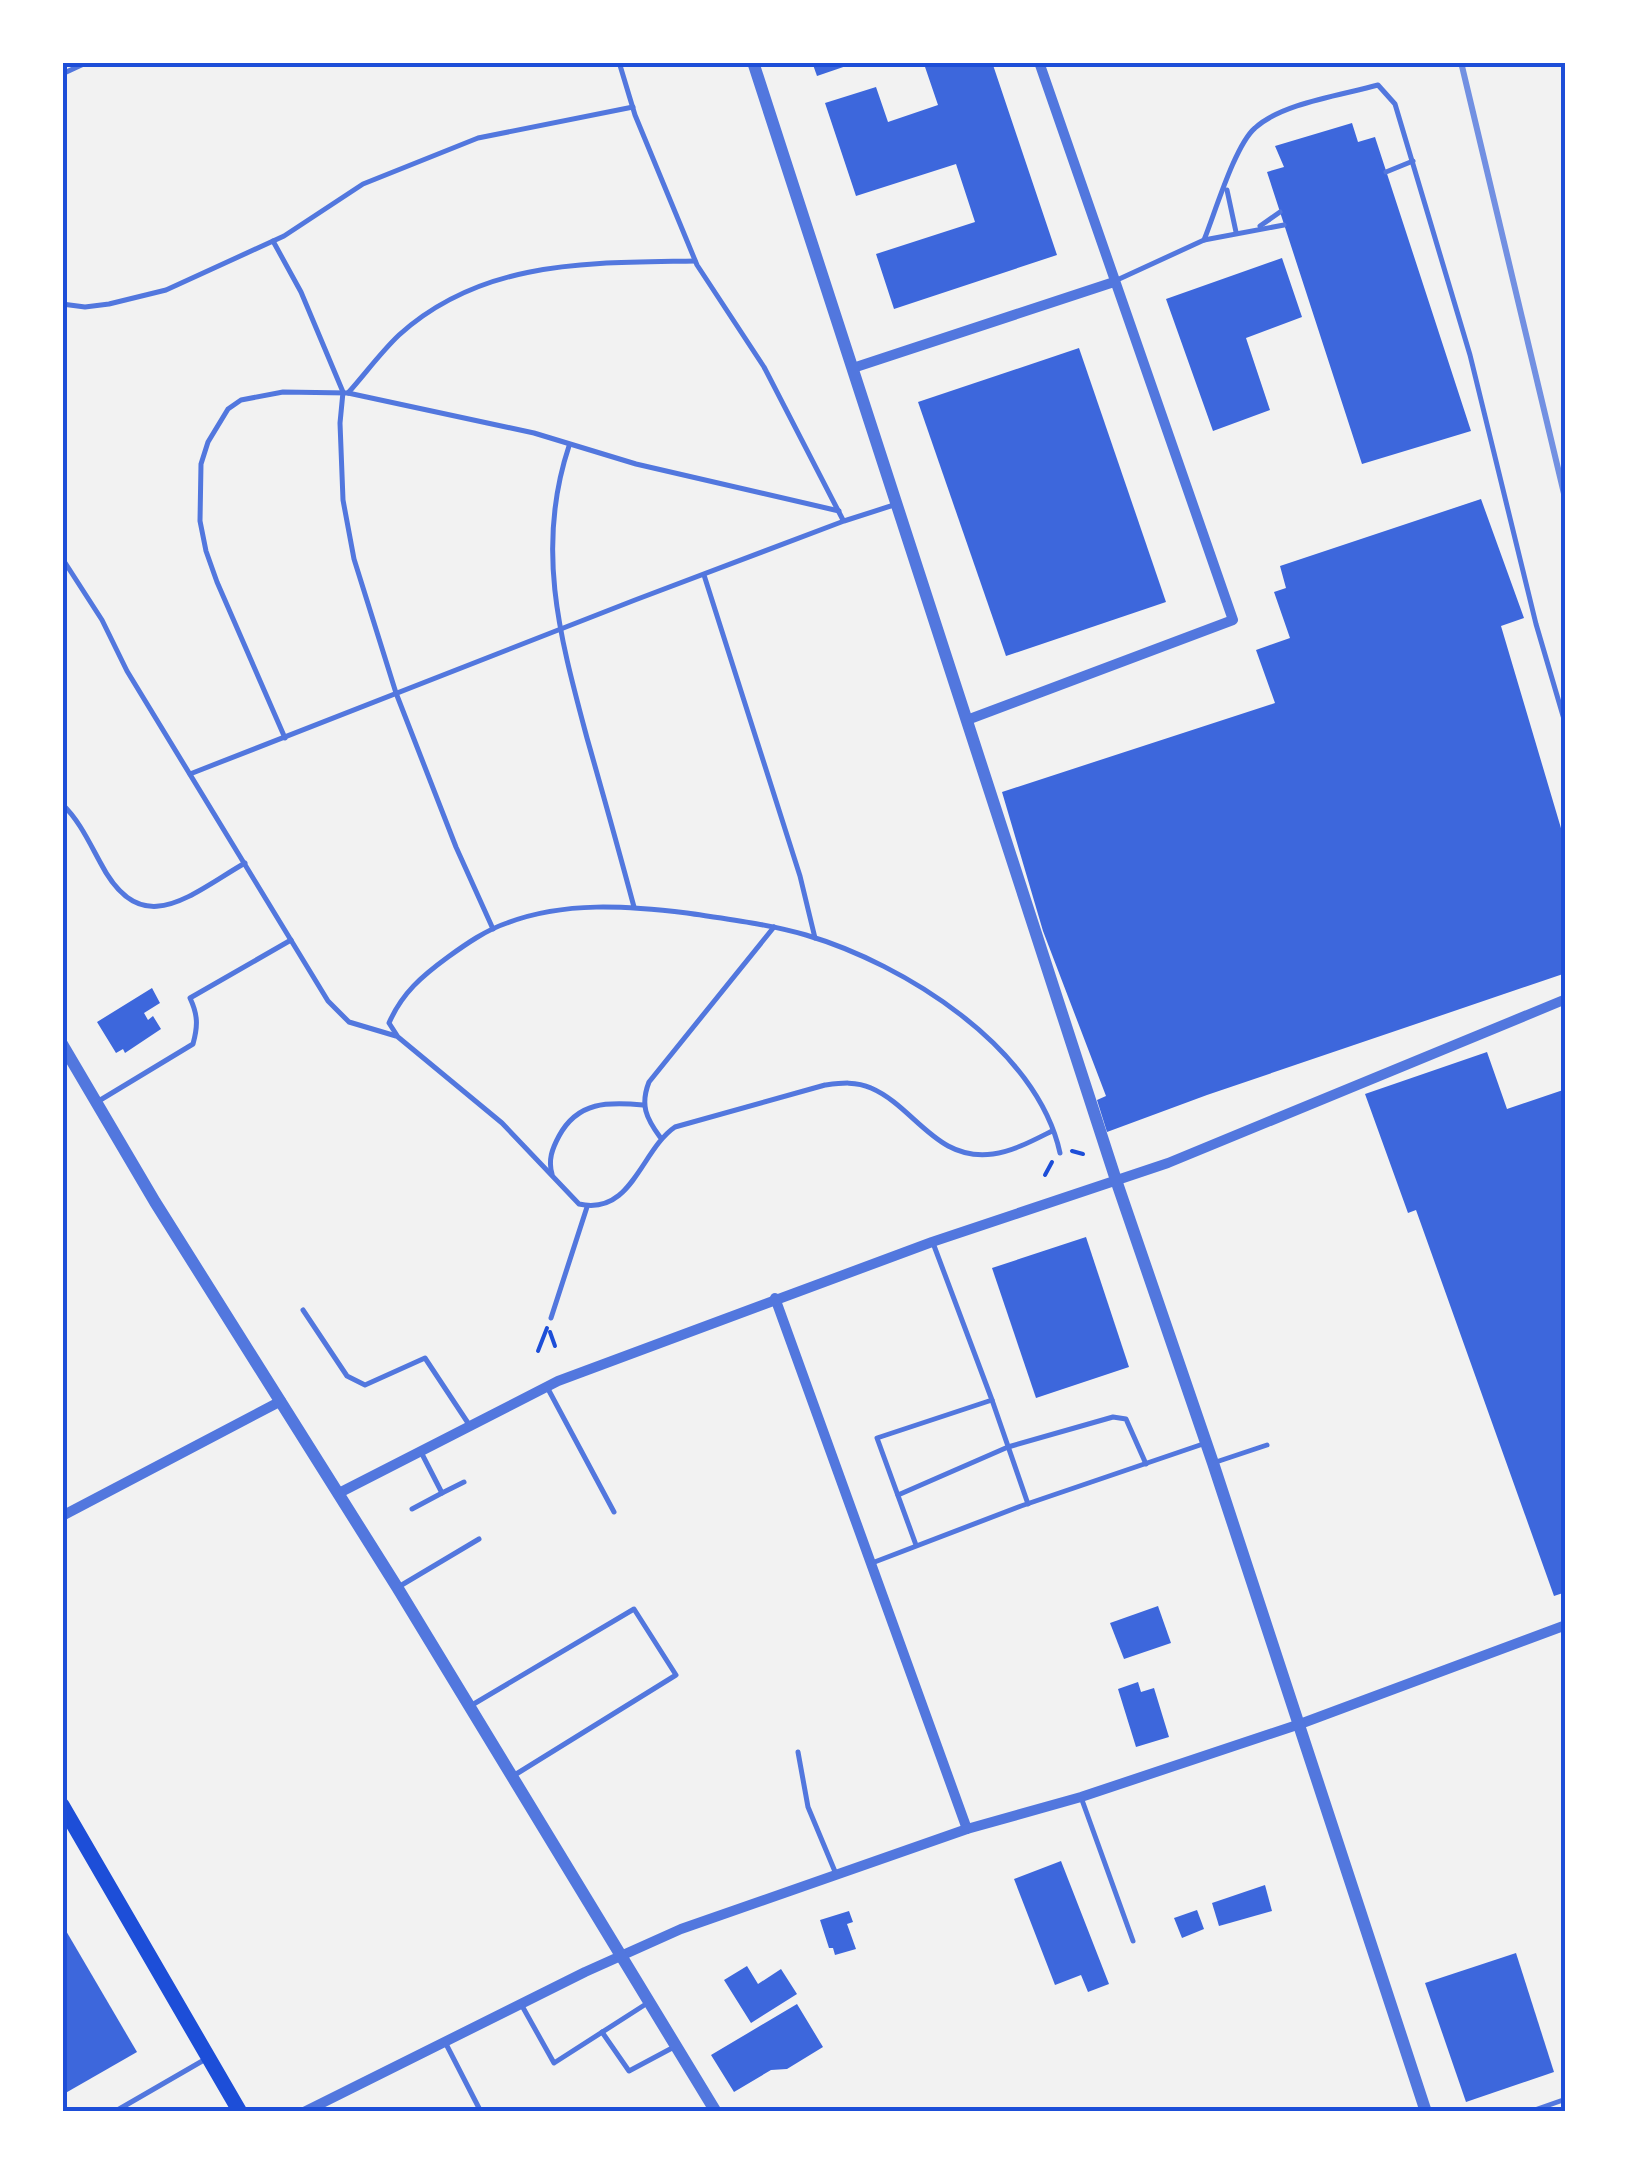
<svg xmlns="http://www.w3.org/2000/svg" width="1628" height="2174" viewBox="0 0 1628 2174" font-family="Ubuntu,sans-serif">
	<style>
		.building { fill: #3d67dc }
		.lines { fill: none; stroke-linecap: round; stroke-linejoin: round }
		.path { stroke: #1d4ed8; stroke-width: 4 }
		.service { stroke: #5277de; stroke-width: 5 }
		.minor { stroke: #5277de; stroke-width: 10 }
		.tertiary { stroke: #5277de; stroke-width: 12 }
		.secondary { stroke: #1d4ed8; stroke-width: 15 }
		.rail { stroke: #7290e2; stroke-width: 6 }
		.neatline { fill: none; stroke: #1d4ed8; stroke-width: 4 }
	</style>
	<rect width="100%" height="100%" fill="#f2f2f2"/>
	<g class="building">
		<path d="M812 62H855V63L817 76Z"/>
		<path d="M992 62 1057 255 894 309 876 254 975 222 956 164 856 196 825 103 876 87 888 122 938 105 924 64Z"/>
		<path d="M1352 123 1358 142 1375 137 1471 431 1362 464 1267 172 1284 167 1275 146Z"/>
		<path d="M1282 258 1302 317 1246 338 1270 410 1213 431 1166 299Z"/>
		<path d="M1079 348 1166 602 1006 656 918 402Z"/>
		<path d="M1481 499 1524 618 1501 626 1566 845V973L1207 1095 1107 1132 1097 1100 1106 1096 1043 931 1002 792 1275 703 1256 650 1290 638 1274 592 1286 588 1280 566Z"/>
		<path d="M152 988 160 1003 144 1013 148 1020 153 1016 161 1029 125 1053 123 1049 116 1053 97 1022Z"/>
		<path d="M1487 1052 1507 1109 1566 1089V1592L1554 1596 1416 1210 1408 1213 1365 1094Z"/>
		<path d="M1086 1237 1129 1367 1036 1398 992 1268Z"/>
		<path d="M1158 1606 1171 1643 1124 1659 1110 1623Z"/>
		<path d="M1138 1682 1141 1692 1154 1688 1169 1737 1136 1747 1118 1689Z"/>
		<path d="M1061 1861 1109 1984 1088 1992 1081 1975 1055 1985 1014 1879Z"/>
		<path d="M1265 1885 1272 1911 1219 1926 1212 1903Z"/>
		<path d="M1197 1910 1204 1929 1182 1938 1174 1918Z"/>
		<path d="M849 1911 853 1922 847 1924 856 1949 835 1955 833 1948H829L820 1920Z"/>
		<path d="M62 1924 137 2052 62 2095Z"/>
		<path d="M1516 1953 1554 2072 1466 2102 1425 1983Z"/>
		<path d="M747 1966 758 1984 781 1969 797 1994 751 2023 724 1980Z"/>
		<path d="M797 2004 823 2047 787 2069 771 2070 734 2092 711 2055Z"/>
	</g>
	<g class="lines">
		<g class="path">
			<path d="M1072 1151 1083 1154"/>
			<path d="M1045 1175 1052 1162"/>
			<path d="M550 1332 555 1346"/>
			<path d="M538 1351 547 1328"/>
		</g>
		<g class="service">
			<path d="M619 62 635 115 697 265 764 367 843 520"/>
			<path d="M62 74 88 62"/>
			<path d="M1386 172 1413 161"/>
			<path d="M1227 190 1236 232"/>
			<path d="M1260 226 1280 212"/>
			<path d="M1204 240C1215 213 1235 145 1255 128 1282 103 1343 95 1378 85L1395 104 1470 355 1536 624 1566 726"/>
			<path d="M273 241 301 292 343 392 340 423 343 500 354 559 396 693 456 847 493 929"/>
			<path d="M1117 280 1204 240 1284 225"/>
			<path d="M62 304 85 307 109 304 166 290 284 236 363 184 478 138 633 107"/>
			<path d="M348 393C365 374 381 352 399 335 483 259 590 263 695 261"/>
			<path d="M569 446C535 548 560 637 587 738 603 794 619 851 634 907"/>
			<path d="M62 558 102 620 127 671 328 1001 349 1022 396 1036"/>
			<path d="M704 575 800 876 815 938"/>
			<path d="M285 738 217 582 206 551 200 521 201 464 208 442 228 409 241 400 283 392 348 393 534 433 636 464 839 511"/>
			<path d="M190 774 635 600 844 521 897 504"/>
			<path d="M62 804C79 820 89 842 100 862 141 942 188 896 245 863"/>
			<path d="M97 1102 193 1044C198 1026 198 1015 190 998L291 940"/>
			<path d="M1052 1131C1034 1140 1014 1151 993 1154 936 1162 915 1107 871 1088 856 1081 841 1083 825 1085L675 1127C641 1150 632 1216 579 1204L502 1123 398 1037 389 1023C402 993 422 976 448 957 466 944 486 930 507 923 565 901 627 906 687 913 727 919 768 924 806 935 904 964 1037 1047 1060 1153"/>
			<path d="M660 1137C646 1118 640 1105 649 1082L774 927"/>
			<path d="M552 1174C548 1160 552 1149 559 1136 578 1101 608 1102 643 1105"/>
			<path d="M303 1310 347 1376 365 1385 425 1358 470 1426"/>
			<path d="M551 1318 587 1207"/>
			<path d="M547 1387 614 1512"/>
			<path d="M992 1400 1028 1504"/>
			<path d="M422 1454 442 1493 464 1482"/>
			<path d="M1216 1462 1267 1445"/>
			<path d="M898 1495 1008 1447 1113 1417 1126 1419 1146 1464"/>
			<path d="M412 1509 442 1493"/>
			<path d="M916 1545 877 1438 992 1400 933 1243"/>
			<path d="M872 1563 1021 1506 1203 1444"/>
			<path d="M400 1586 479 1539"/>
			<path d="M472 1705 634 1609 676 1675 513 1776"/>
			<path d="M798 1752 808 1807 836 1874"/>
			<path d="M1082 1800 1133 1941"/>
			<path d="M521 2004 554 2063 646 2004"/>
			<path d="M602 2032 629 2071 674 2047"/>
			<path d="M445 2042 481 2112"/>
			<path d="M114 2112 204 2060"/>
			<path d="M1529 2112 1566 2099"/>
		</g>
		<g class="minor">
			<path d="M853 368 1114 282"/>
			<path d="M967 720 1233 620 1039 62"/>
			<path d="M775 1298 967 1829"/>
			<path d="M339 1493 558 1381 932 1242 1168 1163 1566 999"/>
			<path d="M62 1516 281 1401"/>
			<path d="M304 2112 585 1972 681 1929 967 1829 1081 1797 1300 1724 1566 1625"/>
		</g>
		<g class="tertiary">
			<path d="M753 62 1116 1180 1213 1463 1426 2112"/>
			<path d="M62 1044 155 1202 397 1587 716 2112"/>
		</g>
		<path class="secondary" d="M62 1805 240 2112"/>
		<path class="rail" d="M1461 62 1566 502"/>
	</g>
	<rect width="1628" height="2174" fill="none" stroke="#ffffff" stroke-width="130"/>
	<rect x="65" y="65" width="1498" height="2044" class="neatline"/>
</svg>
